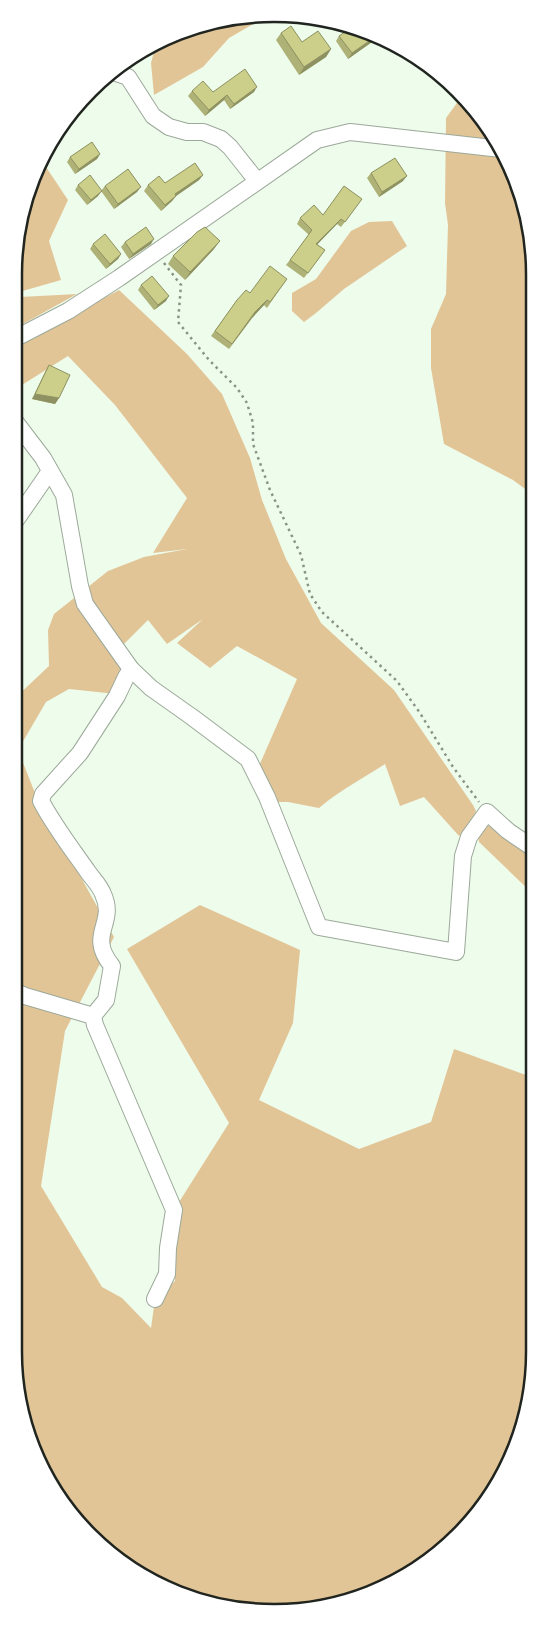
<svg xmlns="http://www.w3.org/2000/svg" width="548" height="1627" viewBox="0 0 548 1627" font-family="Bitter,serif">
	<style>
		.green { fill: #e2c597 }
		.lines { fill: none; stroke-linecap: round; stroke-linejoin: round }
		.minor-casing { stroke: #9ca99a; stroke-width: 18 }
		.path { stroke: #899387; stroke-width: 2.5; stroke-dasharray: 2.5 4; stroke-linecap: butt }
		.minor { stroke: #fff; stroke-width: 16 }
		.wall { fill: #afb277 }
		.shaded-wall { fill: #8e9161 }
		.building { fill: #cbcf8a; stroke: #8e9161 }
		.rim { fill: none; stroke: #20251f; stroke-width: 2.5 }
	</style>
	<rect width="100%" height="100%" fill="#eefcec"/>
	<g class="green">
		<path d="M240 16 274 18 255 23 229 38 203 67 154 95 151 63 156 44Z"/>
		<path d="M462 96 469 102 508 159 532 240V494L513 480 444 444 431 368V329L446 294 448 225 445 203 446 118Z"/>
		<path d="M44 164 68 200 49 241 61 280 19 292 14 274 23 207Z"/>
		<path d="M392 221 407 246 344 289 316 313 304 322 292 311V293L316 279 351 231 369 222Z"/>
		<path d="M119 290 187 354 222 394 250 458 262 500 286 559 321 623 394 690 473 805 476 811 471 825 459 836 424 797 400 806 385 764C362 779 339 791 319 808L288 802H274L259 766 297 679 237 646 210 668 177 643 203 619 167 644 148 620 123 645 145 675 116 694 69 689 46 702 18 750 37 798 114 937 65 1031 41 1186 102 1287 122 1298 151 1328 155 1299 175 1281 174 1210 229 1123 127 949 200 905 300 950 293 1023 259 1100 359 1149 431 1122 454 1049 534 1078V1353L525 1420 490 1498 419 1569 341 1604 240 1611 159 1586 79 1525 33 1452 14 1353V699L49 666 48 630 54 614 108 571 144 557 187 549 153 553 187 498 115 405 68 356 14 390V346Z"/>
		<path d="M77 294 14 329V308L20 297Z"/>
		<path d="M485 823 533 856V894L479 842 478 833Z"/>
	</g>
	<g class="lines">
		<g class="minor-casing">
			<g id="minor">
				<path d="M116 73 128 77 153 116 169 127 187 132H203L221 139 230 147 257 181"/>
				<path d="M14 339 68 311 119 278 317 140 350 132 501 149"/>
				<path d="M14 420 43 458 64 495 80 586 85 604 131 669 151 688 192 717 248 759 267 797 319 927 456 952 463 856 469 837 487 812 508 831 533 848"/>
				<path d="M14 523 50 471"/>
				<path d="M14 991 25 996 93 1016"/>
				<path d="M93 1016 106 1000 112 966C86 934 117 924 103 894 100 886 93 879 88 872 72 849 54 826 41 801L43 794 80 753 117 696 126 677 131 669"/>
				<path d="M93 1016 95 1025 174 1210 168 1248 167 1274 155 1299"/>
			</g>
		</g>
		<path class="path" d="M164 263 181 285 178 322 209 360 237 388 247 403 253 423V444L270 490 301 555 310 594 322 612 397 681 420 713 453 767 479 802"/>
		<use href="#minor" class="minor"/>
	</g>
	<g class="wall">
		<path d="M281 33 302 42 331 49 326 57 299 75 276 40Z"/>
		<path d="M339 36 372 42 348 59 336 41Z"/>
		<path d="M192 91 213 92H254L230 109 224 100 205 116 188 96Z"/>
		<path d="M100 154 97 159 75 174 67 162 70 157Z"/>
		<path d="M371 173 403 181 379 197 367 178Z"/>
		<path d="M203 175 199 180 176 196 172 201 161 211 144 191 148 185 165 183Z"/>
		<path d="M78 185 98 196 87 205 75 190Z"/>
		<path d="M105 186 137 192 114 209 101 191Z"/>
		<path d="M362 199 341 227 337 224 317 244 325 250 304 278 286 265 309 235 297 224 300 218 323 215Z"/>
		<path d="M125 242 151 244 129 259 121 247Z"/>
		<path d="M93 244 121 254 118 259 106 269 90 249Z"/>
		<path d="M214 249 185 280 168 264 173 256Z"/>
		<path d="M287 279 267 308 264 305 252 318 229 349 211 336 237 300 250 293Z"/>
		<path d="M141 285 166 301 154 310 138 290Z"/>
		<path d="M49 365 59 398 55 404 32 399 46 370Z"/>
	</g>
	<g class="shaded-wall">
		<path d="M375 37 372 42 348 59 352 53Z"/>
		<path d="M331 49 326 57 299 75 304 67Z"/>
		<path d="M257 87 254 92 230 109 234 104Z"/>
		<path d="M227 95 224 100 205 116 209 110Z"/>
		<path d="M100 154 97 159 75 174 79 169Z"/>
		<path d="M203 175 199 180 176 196 172 201 161 211 175 194Z"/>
		<path d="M407 176 403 181 379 197 382 192Z"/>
		<path d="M141 187 137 192 114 209 118 204Z"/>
		<path d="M102 191 98 196 87 205 91 200Z"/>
		<path d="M341 219 337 224 313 249 316 244Z"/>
		<path d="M154 239 151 244 129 259 133 254Z"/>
		<path d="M220 241 214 249 185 280 190 272Z"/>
		<path d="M121 254 118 259 106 269 110 264Z"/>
		<path d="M169 296 166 301 154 310 158 305Z"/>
		<path d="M267 300 264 305 252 318 229 349 255 312Z"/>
		<path d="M35 394 59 398 55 404 32 399Z"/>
	</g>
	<g class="building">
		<path d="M291 26 302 42 318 31 331 49 304 67 281 33Z"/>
		<path d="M352 27 375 37 352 53 339 36Z"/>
		<path d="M245 69 257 87 234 104 227 95 209 110 192 91 203 81 213 92Z"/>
		<path d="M92 142 100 154 79 169 70 157Z"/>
		<path d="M395 158 407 176 382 192 371 173Z"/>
		<path d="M195 163 203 175 175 194 176 196 165 205 148 185 159 176 165 183Z"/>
		<path d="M128 169 141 187 118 204 105 186Z"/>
		<path d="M90 175 102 191 91 200 78 185Z"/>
		<path d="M344 186 362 199 345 222 341 219 316 244 325 250 308 273 290 260 312 230 300 218 314 205 323 215Z"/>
		<path d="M146 227 154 239 133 254 125 242Z"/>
		<path d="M205 227 220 241 190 272 173 256 197 232Z"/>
		<path d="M105 234 121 254 110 264 93 244Z"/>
		<path d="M270 266 287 279 270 302 267 300 255 312 232 344 215 331 237 300 246 290 250 293Z"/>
		<path d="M152 276 169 296 158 305 141 285Z"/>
		<path d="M49 365 70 375 59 398 35 394Z"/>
	</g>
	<path d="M0 0H548V1627H0ZM274 22H274A252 252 0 0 1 526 274V1352A252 252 0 0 1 274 1604H274A252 252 0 0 1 22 1352V274A252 252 0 0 1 274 22Z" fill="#fff" fill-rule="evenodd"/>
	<path class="rim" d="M274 22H274A252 252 0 0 1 526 274V1352A252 252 0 0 1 274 1604H274A252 252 0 0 1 22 1352V274A252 252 0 0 1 274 22Z"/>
</svg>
